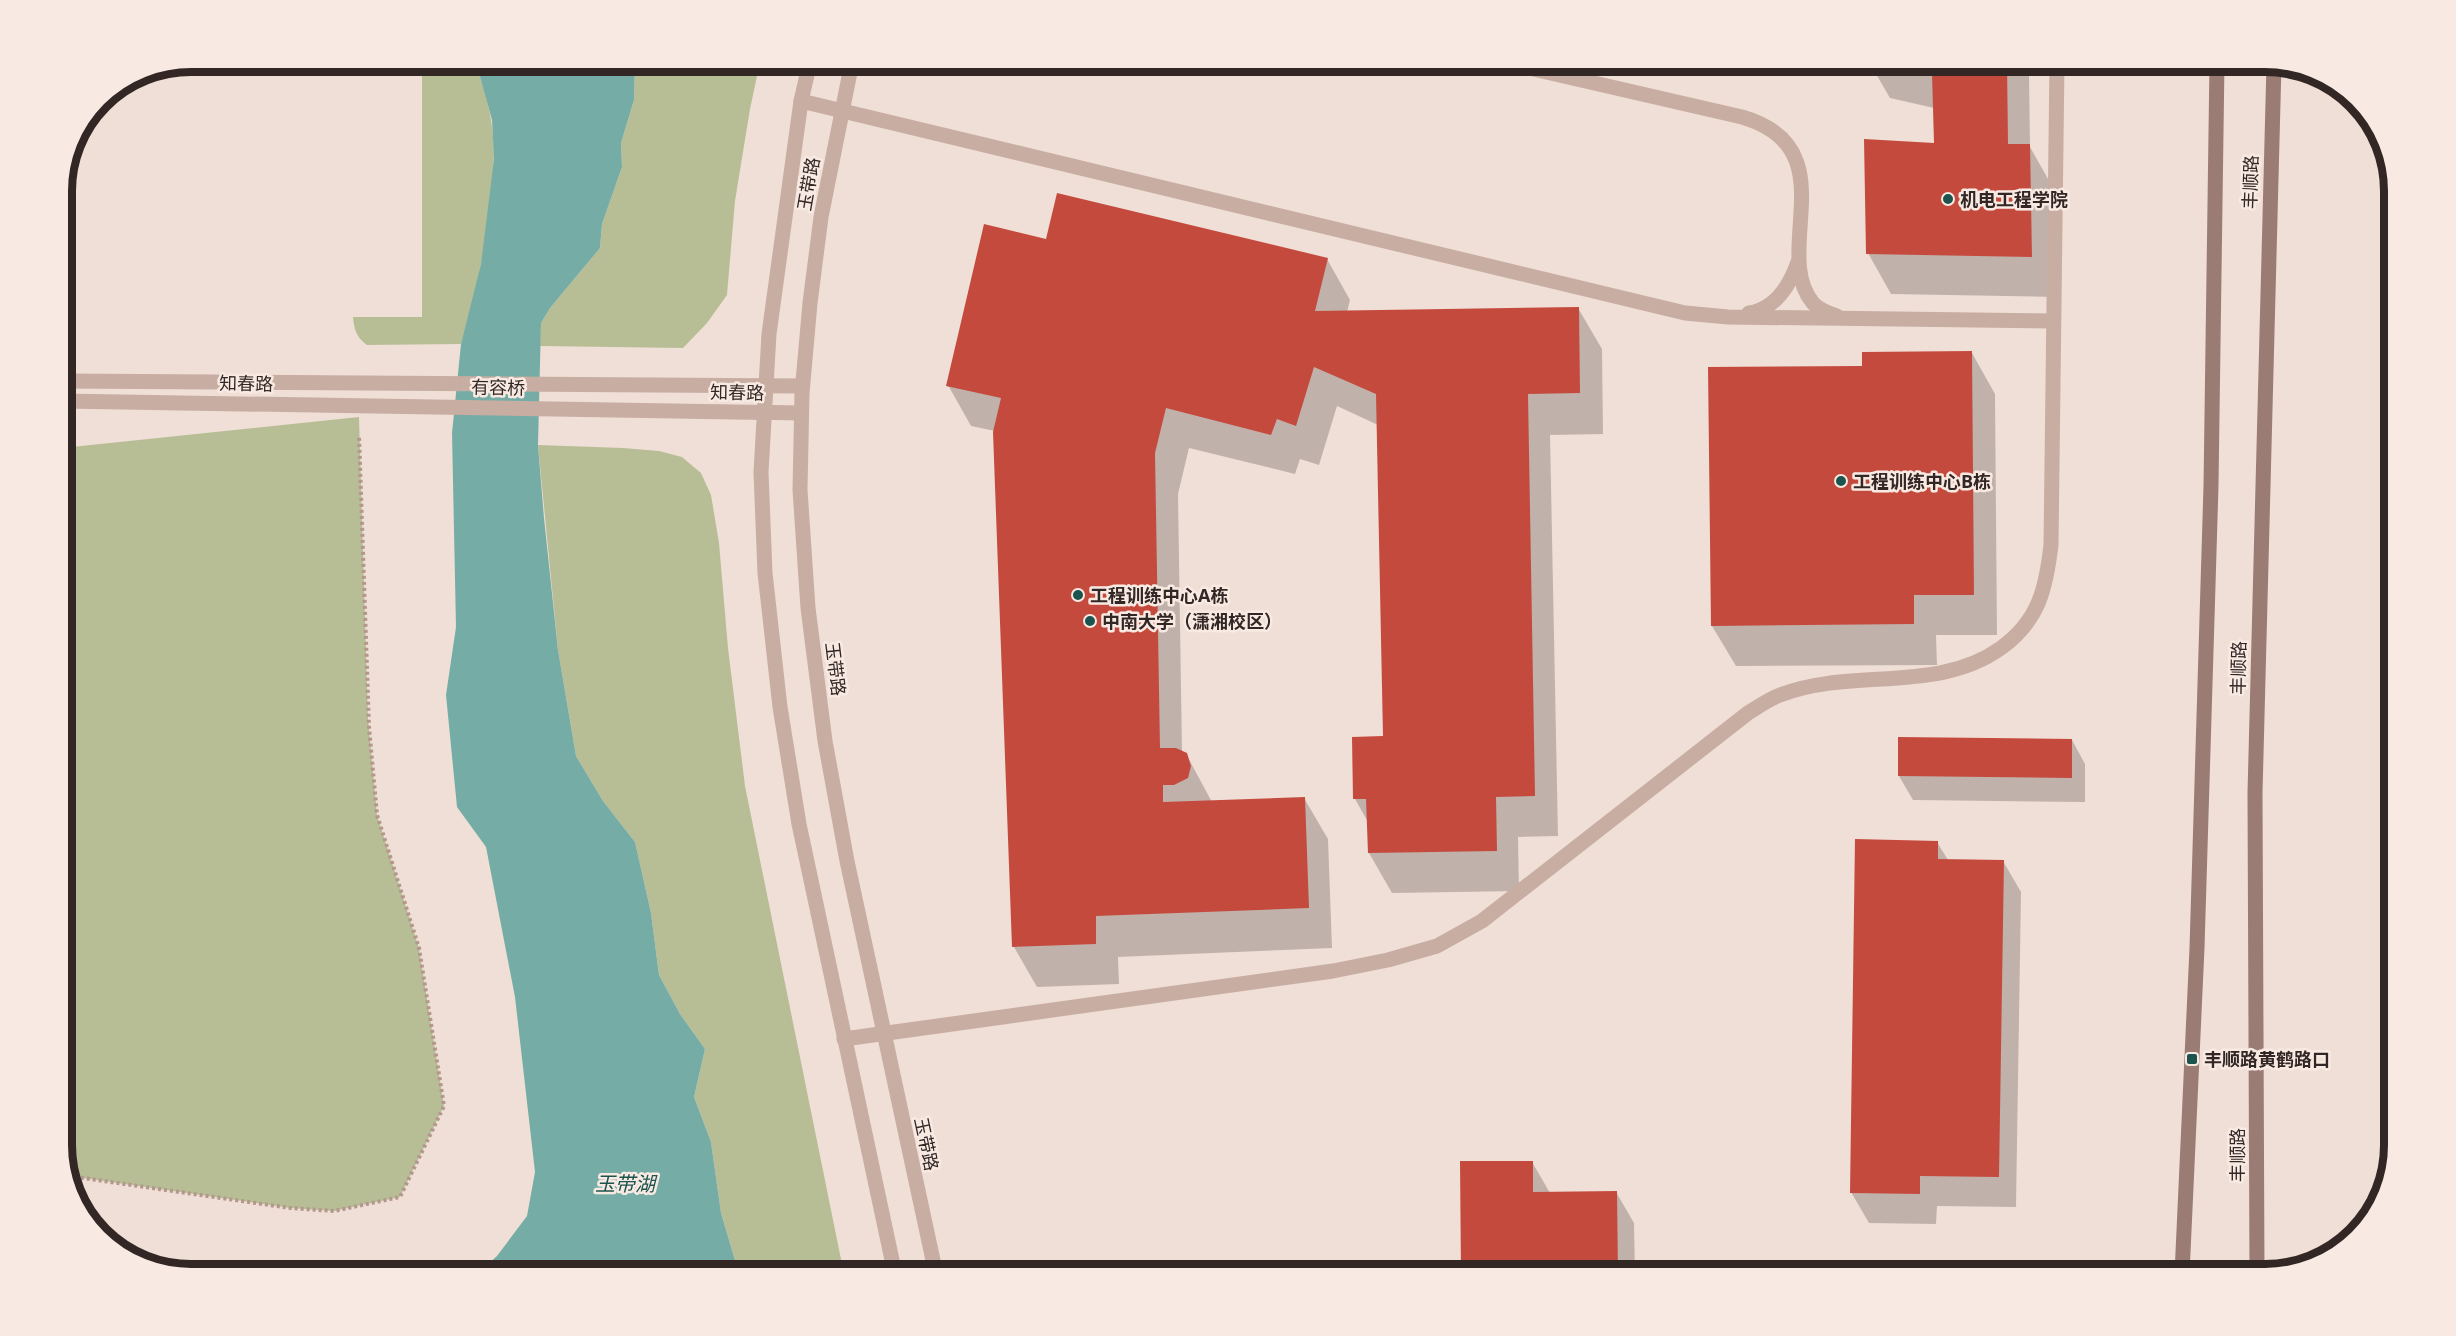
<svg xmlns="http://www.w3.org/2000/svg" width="2456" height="1336" viewBox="0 0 2456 1336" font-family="'Open Sans','Noto Sans SC',sans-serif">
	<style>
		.green { fill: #b7be96 }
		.water { fill: #75ada6 }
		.shadow { fill: #0003 }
		.building { fill: #c54a3e }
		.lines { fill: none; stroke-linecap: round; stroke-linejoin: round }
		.path { stroke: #b3978d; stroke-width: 4; stroke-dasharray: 3 3; stroke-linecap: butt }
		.street { stroke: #c8ada2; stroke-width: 15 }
		.secondary { stroke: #9b7c74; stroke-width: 15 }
		.poi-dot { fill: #1b534e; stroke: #f8eae2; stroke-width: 2 }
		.labels { text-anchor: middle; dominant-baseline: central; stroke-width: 5; stroke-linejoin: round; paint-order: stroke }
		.street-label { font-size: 18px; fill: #322725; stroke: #f8eae2 }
		.poi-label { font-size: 18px; font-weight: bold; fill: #322725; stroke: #f8eae2; text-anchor: start }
		.water-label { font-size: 20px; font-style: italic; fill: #1b534e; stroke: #f8eae2 }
		.rim { fill: none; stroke: #322725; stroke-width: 8 }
	</style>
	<rect width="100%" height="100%" fill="#f0dfd6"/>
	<g class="green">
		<path d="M422 62H476C481 81 488 100 491 120 502 182 479 283 461 344L367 345C357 338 354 330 353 317H422Z"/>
		<path d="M635 62H760L750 109 735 201 727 295 707 323 683 348 540 346 541 323 550 308 600 248 602 224 622 167 621 143 634 100Z"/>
		<path d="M359 417 368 718 377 815 419 948 444 1106 400 1197 334 1211 290 1208 69 1176 62 1154V448Z"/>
		<path d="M538 445 623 448 659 451 682 457 701 473 711 495 719 543 728 648 745 786 844 1274H739L721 1213 711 1142 694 1097 705 1049 680 1014 659 975 651 913 635 842 603 801 576 756 558 650Z"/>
	</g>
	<path class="water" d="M476 62H635L634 100 621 143 622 167 602 224 600 248 550 308 541 323 538 445 544 518 558 650 576 756 603 801 635 842 651 913 659 975 680 1014 705 1049 694 1097 711 1142 721 1213 739 1274H477L497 1256 527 1216 535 1172 515 997 486 847 457 807 446 695 456 627 452 433 461 344 481 264 494 159 492 120Z"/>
	<g class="shadow">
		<path d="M1731 62H1755V68Z"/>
		<path d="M1869 62H2051L2050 76 2029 75 2030 147 2052 186 2055 297 1891 294 1868 253 1935 144 1934 108 1890 98Z"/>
		<path d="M1047 241 1327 259 1350 300 1347 312 1578 308 1602 349 1603 434 1550 435 1558 836 1518 837 1519 891 1392 893 1369 853 1368 822 1355 799 1385 738 1378 425 1337 406 1319 465 1300 459 1295 474 1189 448 1178 494 1182 752 1186 754 1212 802 1304 798 1328 839 1332 948 1118 957 1119 984 1037 987 1014 947 995 431 971 426 948 385Z"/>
		<path d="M1972 353 1995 394 1997 635H1936L1937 665 1736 666 1712 626 1863 367Z"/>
		<path d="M2072 740 2085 764V802L1913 800 1899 776Z"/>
		<path d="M1937 842 1948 860 2003 861 2021 892 2016 1207 1937 1206 1936 1224 1869 1223 1851 1192Z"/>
		<path d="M1532 1162 1550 1193 1616 1192 1634 1223 1635 1274H1462L1461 1163Z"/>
	</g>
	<g class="building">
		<path d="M1887 62H2007L2008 144H2030L2032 257 1866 254 1864 139 1934 143 1932 73Z"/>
		<path d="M1057 193 1328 258 1315 311 1579 307 1580 393 1528 394 1535 796 1496 797 1497 851 1368 853 1366 799H1353L1352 737 1383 736 1376 394 1314 367 1296 426 1277 419 1271 435 1166 408 1155 453 1160 748H1176L1187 753 1191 766 1188 778 1174 785H1163V802L1305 797 1309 908 1096 916V944L1012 947 993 432 1001 398 946 386 984 224 1046 239Z"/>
		<path d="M1972 351 1974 595H1914V624L1711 626 1708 367 1862 366V352Z"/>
		<path d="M1898 737 2072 739V778L1898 776Z"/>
		<path d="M1855 839 1938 841V859L2004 860 1999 1177 1920 1176V1194L1850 1193Z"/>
		<path d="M1460 1161H1533V1192L1617 1191 1618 1274H1461Z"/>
	</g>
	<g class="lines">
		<path class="path" d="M69 1176 290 1208 334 1211 400 1197 444 1106 419 948 377 815 369 727 359 435"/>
		<g class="street">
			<path d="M810 62 801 101 769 334 761 472 765 573 780 707 799 824 895 1274"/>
			<path d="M852 62 821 217 810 303 802 393 800 490 808 608 825 741 847 861 936 1274"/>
			<path d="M1503 62 1742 117C1849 148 1770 252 1813 303 1819 310 1828 313 1837 316"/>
			<path d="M801 101 1685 313 1728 317 2053 321"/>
			<path d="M1749 313C1775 309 1790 285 1798 262"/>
			<path d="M62 381 802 386"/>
			<path d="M62 401 801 413"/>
			<path d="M844 1039 1333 971 1388 960 1437 946 1482 921 1748 713C1758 707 1769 699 1780 695 1852 667 1937 694 2001 648 2039 621 2046 588 2051 545L2057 62"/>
		</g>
		<g class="secondary">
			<path d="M2182 1274 2197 948 2211 486 2217 62"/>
			<path d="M2257 1274 2255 793 2274 64"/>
		</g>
	</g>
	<g class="poi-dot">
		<circle cx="1948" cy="199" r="6"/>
		<circle cx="1841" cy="481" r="6"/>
		<circle cx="1078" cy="595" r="6"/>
		<circle cx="1090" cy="621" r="6"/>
		<rect x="2186" y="1053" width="12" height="12" rx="3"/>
	</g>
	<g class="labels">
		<g class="street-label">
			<text transform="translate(2250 182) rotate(-88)">丰顺路</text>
			<text transform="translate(808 184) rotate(-80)">玉带路</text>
			<text transform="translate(246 383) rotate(1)">知春路</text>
			<text transform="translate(498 387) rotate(1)">有容桥</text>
			<text transform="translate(737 392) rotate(1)">知春路</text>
			<text transform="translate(2238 668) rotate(-89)">丰顺路</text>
			<text transform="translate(836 669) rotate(83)">玉带路</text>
			<text transform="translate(927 1144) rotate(78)">玉带路</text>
			<text transform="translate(2237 1155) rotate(-90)">丰顺路</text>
		</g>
		<g class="poi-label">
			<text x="1960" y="199">机电工程学院</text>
			<text x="1853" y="481">工程训练中心B栋</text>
			<text x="1090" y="595">工程训练中心A栋</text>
			<text x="1102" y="621">中南大学（潇湘校区）</text>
			<text x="2204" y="1059">丰顺路黄鹤路口</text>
		</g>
		<g class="water-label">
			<text x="625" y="1183">玉带湖</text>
		</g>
	</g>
	<path d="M0 0H2456V1336H0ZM191 72H2265A119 119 0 0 1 2384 191V1145A119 119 0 0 1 2265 1264H191A119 119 0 0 1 72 1145V191A119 119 0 0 1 191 72Z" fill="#f8eae2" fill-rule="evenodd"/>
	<path class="rim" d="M191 72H2265A119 119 0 0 1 2384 191V1145A119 119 0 0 1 2265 1264H191A119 119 0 0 1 72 1145V191A119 119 0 0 1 191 72Z"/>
</svg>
